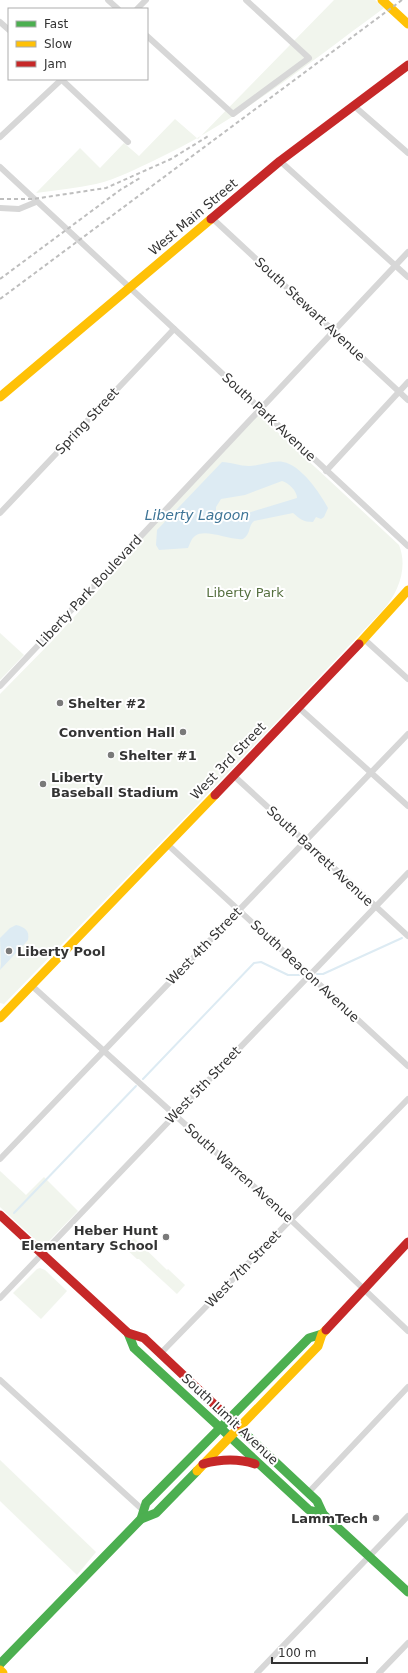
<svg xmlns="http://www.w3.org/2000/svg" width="408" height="1673" viewBox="0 0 408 1673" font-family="'DejaVu Sans',sans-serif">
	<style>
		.green { fill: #f1f5ed }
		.water { fill: #ddebf3; fill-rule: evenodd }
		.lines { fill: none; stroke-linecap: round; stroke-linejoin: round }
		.stream { stroke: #ddebf3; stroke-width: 2 }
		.street { stroke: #d7d7d7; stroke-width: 6 }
		.fast { stroke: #4caf50; stroke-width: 9 }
		.slow { stroke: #ffc107; stroke-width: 9 }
		.jam { stroke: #c62828; stroke-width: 9 }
		.rail { stroke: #bebebe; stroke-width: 2; stroke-dasharray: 4 3; stroke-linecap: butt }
		.poi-dot { fill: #7a7a7a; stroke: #fff; stroke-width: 1.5 }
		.labels { text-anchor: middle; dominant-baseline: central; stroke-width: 4; stroke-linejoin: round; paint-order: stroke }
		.street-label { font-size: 13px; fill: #333; stroke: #fff }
		.park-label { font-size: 13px; fill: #56703f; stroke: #fff }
		.poi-label { font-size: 13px; font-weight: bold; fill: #333; stroke: #fff; text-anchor: start }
		.water-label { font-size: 14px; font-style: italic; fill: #3f7597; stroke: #fff }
	</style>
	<rect width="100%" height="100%" fill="#fff"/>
	<g class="green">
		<path d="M334 0H375L384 8C310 62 238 121 155 160 136 169 117 179 96 184 77 188 56 190 36 193L80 148 100 168 124 143 139 156 175 119 198 139Z"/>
		<path d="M259 415 399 545C408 567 399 592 383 610L202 800 4 1004 0 1003V694L53 640 136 549 145 534 255 417Z"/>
		<path d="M0 633 24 655 0 680Z"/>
		<path d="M0 1171 26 1195 44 1177 78 1211 47 1243 43 1245 38 1242 0 1207Z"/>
		<path d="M134 1238 167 1270 168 1269 185 1285 177 1294 139 1259H137L125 1248Z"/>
		<path d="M40 1268 45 1270 67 1291 41 1319 13 1293 37 1269Z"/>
		<path d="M0 1460 96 1552 77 1575 0 1501Z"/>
	</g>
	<g class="water">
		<path d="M222 462C230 462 240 466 249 466 260 466 273 460 283 462 301 465 320 493 328 508L324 517 321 519 316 517 313 522C303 522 300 519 293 513L254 521C248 526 251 534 243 539 231 541 205 528 195 536 191 539 190 544 188 548L159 550 156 545 157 530ZM282 481C289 483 297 491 297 498L241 515 221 516 216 511V507L221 499 245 495Z"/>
		<path d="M16 925C25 927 30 931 28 940L0 970 1 964 0 938 10 928Z"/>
	</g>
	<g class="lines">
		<g class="stream">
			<path d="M317 974H323L402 938"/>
			<path d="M143 1079 254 963 261 962 288 975H303"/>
			<path d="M14 1213 136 1086"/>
		</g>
		<g class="street">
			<path d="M108 0 118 9"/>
			<path d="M137 9 146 0"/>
			<path d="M0 22 9 30"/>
			<path d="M147 36 233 114 309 58 246 0"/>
			<path d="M61 79 128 142"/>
			<path d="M353 105 408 153"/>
			<path d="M0 137 62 79"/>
			<path d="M280 161 408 277"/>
			<path d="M0 167 408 546"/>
			<path d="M0 208 19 209 36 202"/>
			<path d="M212 218 408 400"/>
			<path d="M326 471 408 382"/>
			<path d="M0 513 174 329"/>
			<path d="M364 639 408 679"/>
			<path d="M0 686 408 252"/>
			<path d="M298 707 408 806"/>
			<path d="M233 775 408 936"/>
			<path d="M167 844 408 1066"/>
			<path d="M31 985 291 1220 408 1331"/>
			<path d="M0 1159 408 734"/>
			<path d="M0 1298 175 1115 408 873"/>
			<path d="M161 1353 408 1099"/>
			<path d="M0 1380 144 1511"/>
			<path d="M308 1493 408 1387"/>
			<path d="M257 1673 408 1516"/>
			<path d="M379 1673 408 1643"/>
		</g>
		<g class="fast">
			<path d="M128 1333 134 1348 309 1510 323 1514"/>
			<path d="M236 1425 317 1501 323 1514 408 1592"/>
			<path d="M141 1519 146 1503 309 1338 322 1334"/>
			<path d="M0 1664 141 1519 156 1513 197 1471"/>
		</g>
		<g class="slow">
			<path d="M382 0 408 24"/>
			<path d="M0 397 211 219"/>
			<path d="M359 644 408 590"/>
			<path d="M0 1018 215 795"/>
			<path d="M197 1471 318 1346 322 1334 326 1330"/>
			<path d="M0 1670 3 1673"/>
		</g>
		<g class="jam">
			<path d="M211 219 280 161 408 65"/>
			<path d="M215 795 359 644"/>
			<path d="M0 1215 128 1333 144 1338 236 1425"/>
			<path d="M326 1330 408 1242"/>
			<path d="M203 1464C221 1459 237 1458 255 1464"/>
		</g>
		<g class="rail">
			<path d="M0 199H33L106 188 171 159 210 135"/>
			<path d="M0 279 120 190 140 178"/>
			<path d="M0 299 402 0"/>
		</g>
	</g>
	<g class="poi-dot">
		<circle cx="60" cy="703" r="4"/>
		<circle cx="183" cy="732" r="4"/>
		<circle cx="111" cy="755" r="4"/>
		<circle cx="43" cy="784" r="4"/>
		<circle cx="9" cy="951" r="4"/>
		<circle cx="166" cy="1237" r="4"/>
		<circle cx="376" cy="1518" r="4"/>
	</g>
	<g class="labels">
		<g class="street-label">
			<text transform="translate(193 217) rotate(-40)">West Main Street</text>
			<text transform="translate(310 309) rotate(43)">South Stewart Avenue</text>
			<text transform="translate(269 417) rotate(43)">South Park Avenue</text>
			<text transform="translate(87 421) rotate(-47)">Spring Street</text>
			<text transform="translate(89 591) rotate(-47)">Liberty Park Boulevard</text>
			<text transform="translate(228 761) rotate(-46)">West 3rd Street</text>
			<text transform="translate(320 856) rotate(43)">South Barrett Avenue</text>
			<text transform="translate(204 946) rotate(-46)">West 4th Street</text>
			<text transform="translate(305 971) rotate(43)">South Beacon Avenue</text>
			<text transform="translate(203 1085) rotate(-46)">West 5th Street</text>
			<text transform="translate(239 1173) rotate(42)">South Warren Avenue</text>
			<text transform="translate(243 1269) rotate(-46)">West 7th Street</text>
			<text transform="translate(230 1419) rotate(43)">South Limit Avenue</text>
		</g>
		<g class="park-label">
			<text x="245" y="592">Liberty Park</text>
		</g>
		<g class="poi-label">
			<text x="68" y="703">Shelter #2</text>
			<text x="175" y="732" text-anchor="end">Convention Hall</text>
			<text x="119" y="755">Shelter #1</text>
			<text x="51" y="777">Liberty<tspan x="51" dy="15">Baseball Stadium</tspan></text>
			<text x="17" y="951">Liberty Pool</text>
			<text x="158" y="1230" text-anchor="end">Heber Hunt<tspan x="158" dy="15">Elementary School</tspan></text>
			<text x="368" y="1518" text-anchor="end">LammTech</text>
		</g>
		<g class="water-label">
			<text x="197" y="515">Liberty Lagoon</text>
		</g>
	</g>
	<rect x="8" y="8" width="140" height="72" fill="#ffffff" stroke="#adadad"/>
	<rect x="16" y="21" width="20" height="6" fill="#4caf50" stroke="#adadad"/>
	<text x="44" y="28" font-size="12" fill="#333333">Fast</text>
	<rect x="16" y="41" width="20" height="6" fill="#ffc107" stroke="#adadad"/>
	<text x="44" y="48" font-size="12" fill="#333333">Slow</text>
	<rect x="16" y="61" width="20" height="6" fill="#c62828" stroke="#adadad"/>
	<text x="44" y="68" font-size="12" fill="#333333">Jam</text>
	<path d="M272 1657v6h95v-6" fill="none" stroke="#333333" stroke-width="2"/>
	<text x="278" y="1657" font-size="12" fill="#333333" stroke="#ffffff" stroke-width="3" paint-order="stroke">100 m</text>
</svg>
